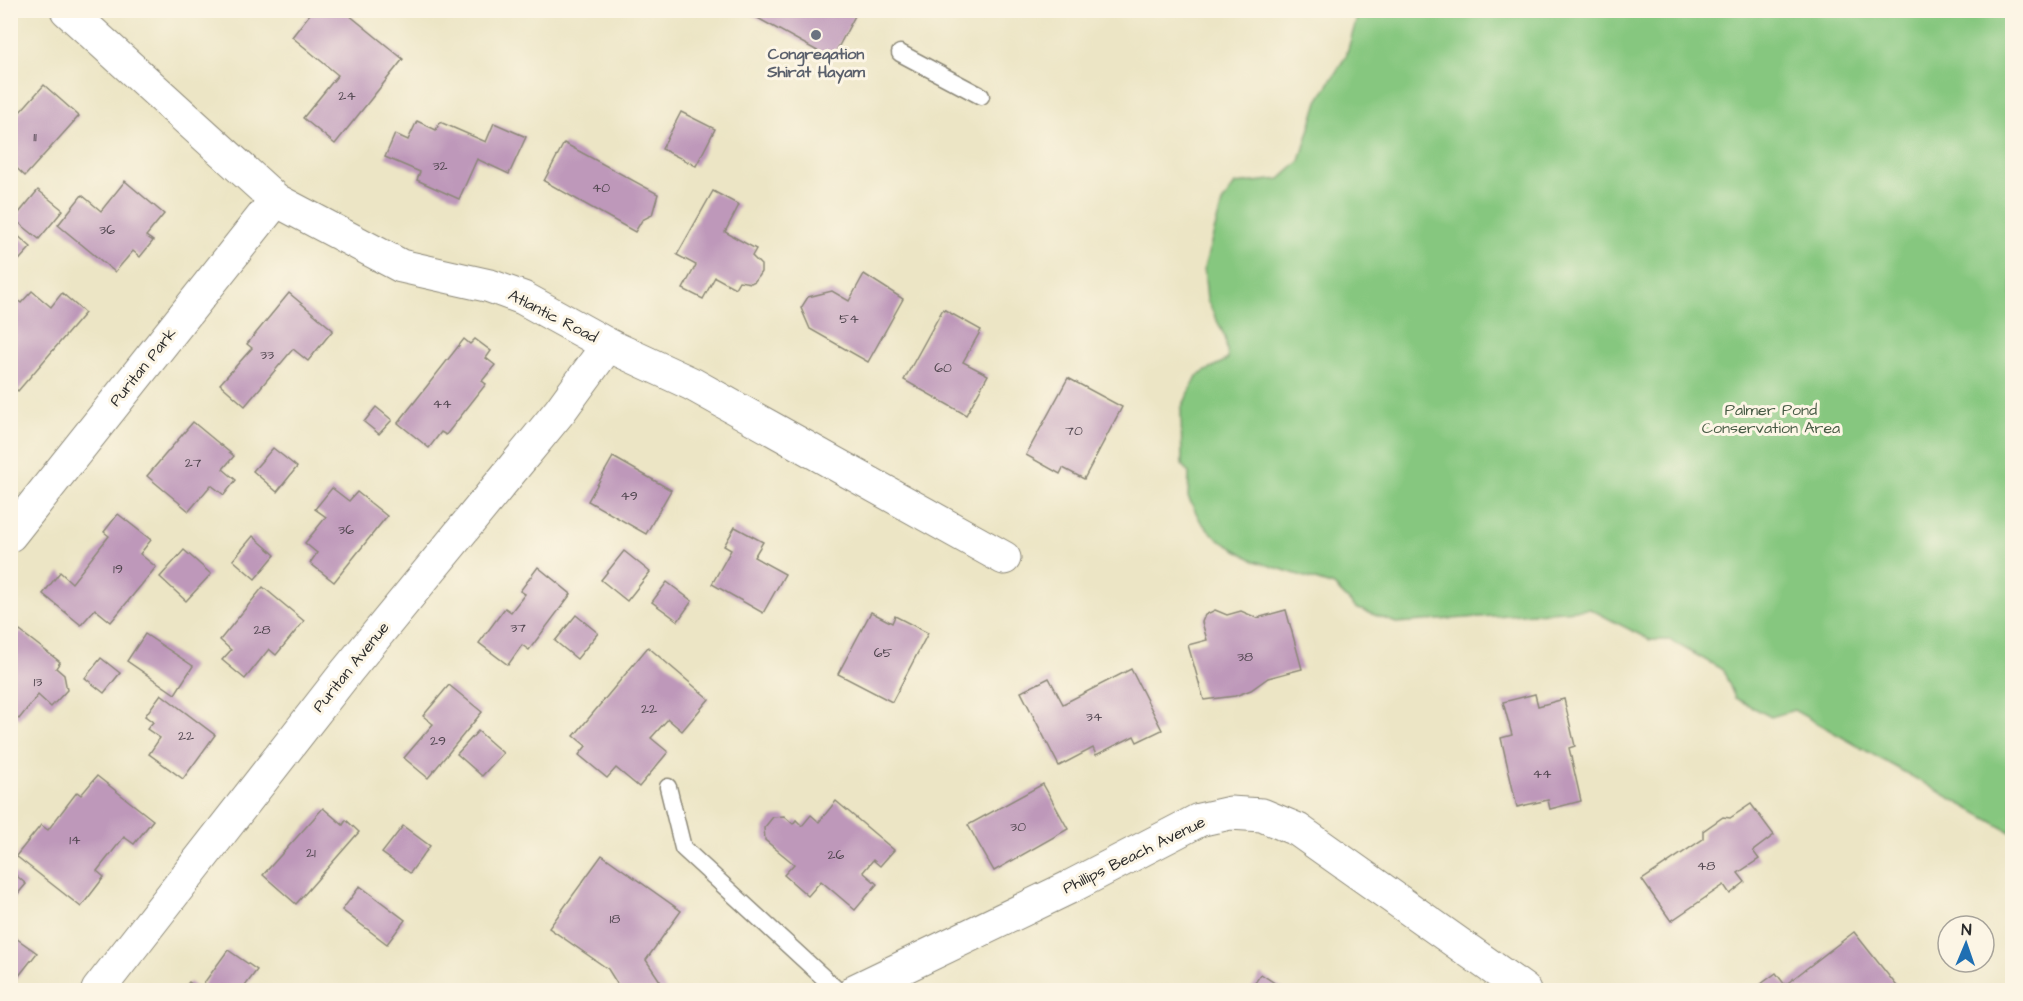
<svg xmlns="http://www.w3.org/2000/svg" width="2023" height="1001" viewBox="0 0 2023 1001" font-family="'Architects Daughter',sans-serif">
	<style>
		.green { fill: #86c77f; stroke: #587955; stroke-width: 1.5 }
		.building { fill: #be98ba }
		.lines { fill: none; stroke-linecap: round; stroke-linejoin: round }
		.service-casing { stroke: #8c8878; stroke-width: 19 }
		.minor-casing { stroke: #8c8878; stroke-width: 35 }
		.service { stroke: #fff; stroke-width: 16 }
		.minor { stroke: #fff; stroke-width: 33 }
		.worship-dot { fill: #6b7280; stroke: #fcf5e5; stroke-width: 2 }
		.labels { text-anchor: middle; dominant-baseline: central; stroke-width: 6; stroke-linejoin: round; paint-order: stroke }
		.number-label { font-size: 14px; fill: #50464f }
		.worship-label { font-size: 16px; font-weight: bold; fill: #5b616d; stroke: #fcf5e5 }
		.street-label { font-size: 16px; fill: #2b2b2b; stroke: #fcf5e5 }
		.park-label { font-size: 16px; fill: #465a44; stroke: #fcf5e5 }
	</style>
	<rect width="100%" height="100%" fill="#fcf5e5"/>
	<filter id="ink" filterUnits="userSpaceOnUse"><feTurbulence type="fractalNoise" baseFrequency=".0167" numOctaves="2"/><feDisplacementMap in="SourceGraphic" scale="12" xChannelSelector="R" yChannelSelector="G"/><feConvolveMatrix kernelMatrix="1 2 1 2 8 2 1 2 1" color-interpolation-filters="sRGB"/></filter>
	<filter id="wash" filterUnits="userSpaceOnUse"><feTurbulence type="fractalNoise" baseFrequency=".008" numOctaves="4" result="noise"/><feDisplacementMap in="SourceGraphic" scale="24" xChannelSelector="R" yChannelSelector="G"/><feGaussianBlur stdDeviation="1.35" result="paint"/><feColorMatrix in="noise" values="0 0 0 0 0 0 0 0 0 0 0 0 0 0 0 0 0 1.4 0 .05"/><feComposite in="paint" operator="in"/></filter>
	<g filter="url(#wash)">
		<rect width="100%" height="100%" fill="#ece5c5"/>
		<path class="green" d="M1359 11H2012V833L1794 710 1771 717 1735 698 1723 670 1670 640H1650L1590 609 1396 623 1356 608 1334 586 1255 561 1219 540 1201 522 1188 497 1189 473 1182 465 1181 409 1197 376 1228 359 1225 337 1207 300 1204 268 1222 203 1235 184 1280 179 1300 161 1318 101 1346 56Z"/>
		<g id="blocks">
			<g class="building">
				<path d="M313 10H343L403 59 335 144 303 118 338 75 292 37Z"/>
				<path d="M743 10H858L832 59Z"/>
				<path d="M44 85 79 116 25 176 10 162 15 156 10 152V123Z"/>
				<path d="M681 112 715 129 696 166 662 149Z"/>
				<path d="M417 121 436 130 440 122 486 142 494 123 526 137 509 174 477 159 459 199 417 180 420 172 385 157 395 134 408 140Z"/>
				<path d="M564 143 658 194 652 215 642 220 635 232 544 181Z"/>
				<path d="M125 181 164 214 146 236 153 241 140 257 133 251 115 272 58 225 82 195 101 211Z"/>
				<path d="M38 190 63 210 39 239 14 219Z"/>
				<path d="M713 191 739 205 725 232 756 249 752 256 761 265V272L755 281 751 283 739 281 735 288 715 277 703 299 683 289 696 265 677 255Z"/>
				<path d="M10 229 31 247 10 270Z"/>
				<path d="M864 274 903 299 868 362 810 329 801 308 808 297 832 291 849 301Z"/>
				<path d="M32 291 51 307 62 293 85 313 18 391 10 384V294L21 303Z"/>
				<path d="M289 293 333 330 308 361 293 349 245 406 220 384 252 348 247 344Z"/>
				<path d="M943 309 981 330 963 362 988 375 966 415 904 380Z"/>
				<path d="M464 339 470 344 475 339 491 351 486 358 495 365 482 381 486 384 446 435 441 432 429 448 398 423Z"/>
				<path d="M1068 378 1122 407 1084 479 1063 468 1060 474 1026 455Z"/>
				<path d="M376 407 392 420 379 434 364 422Z"/>
				<path d="M193 422 234 456 223 469 236 480 224 495 211 485 189 511 147 476Z"/>
				<path d="M273 448 297 467 277 492 253 471Z"/>
				<path d="M613 457 671 490 646 534 588 501Z"/>
				<path d="M332 488 349 501 357 492 387 516 334 582 310 563 317 553 305 543 326 517 315 509Z"/>
				<path d="M118 514 151 540 140 554 156 567 111 622 95 609 81 625 43 594 60 572 72 583 109 536 104 532Z"/>
				<path d="M735 527 763 542 754 557 785 574 763 613 712 584 731 550 724 546Z"/>
				<path d="M253 536 275 555 255 579 233 560Z"/>
				<path d="M184 550 211 574 186 601 160 577Z"/>
				<path d="M624 551 650 572 627 601 601 580Z"/>
				<path d="M538 567 571 594 529 650 522 645 508 665 479 643 505 608 511 612 525 594 520 591Z"/>
				<path d="M667 582 692 601 678 621 652 602Z"/>
				<path d="M263 587 304 621 276 655 269 649 245 679 222 660 231 650 220 640Z"/>
				<path d="M1215 610 1227 615 1241 611 1257 618 1286 610 1302 669 1268 678 1251 690 1235 696 1204 700 1188 645 1207 640 1202 622 1205 615Z"/>
				<path d="M871 612 892 623 895 616 928 633 892 702 838 674Z"/>
				<path d="M576 615 598 633 577 659 555 641Z"/>
				<path d="M20 631 60 662 56 668 64 675 67 690 51 707 38 695 19 719 10 712V643Z"/>
				<path d="M145 634 193 666 175 694 127 661Z"/>
				<path d="M648 647 709 699 682 731 668 719 651 738 668 752 639 787 616 768 607 778 579 755 586 746 574 736Z"/>
				<path d="M101 658 120 673 104 693 85 678Z"/>
				<path d="M1131 669 1162 730 1137 742 1134 736 1096 755 1093 748 1059 766 1021 692 1049 678 1063 704Z"/>
				<path d="M449 685 482 712 428 778 404 758 433 724 423 716Z"/>
				<path d="M161 694 215 735 183 779 149 754 160 738 147 729 153 722 145 716Z"/>
				<path d="M1535 694 1538 706 1564 699 1575 746 1569 748 1581 801 1550 809 1548 800 1517 807 1501 738 1512 735 1503 702Z"/>
				<path d="M478 731 503 753 482 776 457 754Z"/>
				<path d="M97 776 153 820 134 844 124 837 97 871 104 877 81 907 16 856 41 825 48 830 77 792 81 795Z"/>
				<path d="M1043 784 1068 829 994 871 968 825Z"/>
				<path d="M836 801 894 850 880 866 873 860 863 872 877 884 855 910 821 881 808 896 784 875 794 864 765 840 764 828 773 817 784 816 793 824 796 820 802 826 811 815 819 822Z"/>
				<path d="M1751 804 1774 835 1753 851 1759 859 1738 873 1745 882 1730 894 1724 885 1671 921 1642 880 1703 839V831L1723 817 1730 818Z"/>
				<path d="M323 808 343 825 346 820 359 832 296 904 263 875Z"/>
				<path d="M403 826 430 846 410 873 382 853Z"/>
				<path d="M602 855 681 911 646 960 666 990H621L608 969 549 928Z"/>
				<path d="M10 870 26 884 10 903Z"/>
				<path d="M360 886 405 920 387 944 342 910Z"/>
				<path d="M1854 932 1900 990H1753L1776 973 1785 985Z"/>
				<path d="M10 934 37 953 10 987Z"/>
				<path d="M228 950 257 970 242 990H182L189 982 199 990Z"/>
				<path d="M1261 974 1285 990H1250Z"/>
			</g>
		</g>
	</g>
	<g filter="url(#ink)">
		<use href="#blocks" fill-opacity="0" stroke="#8c8878" stroke-width="1.5"/>
		<g class="lines">
			<g class="service-casing">
				<g id="service">
					<path d="M900 53 981 96"/>
					<path d="M668 787 683 848 837 990"/>
				</g>
			</g>
			<g class="minor-casing">
				<g id="minor">
					<path d="M67 10 276 200 401 266 490 286 523 298 608 345 692 384 1004 558"/>
					<path d="M10 535 276 200"/>
					<path d="M98 990 347 671 560 411 608 345"/>
					<path d="M856 990 1068 888 1199 820 1230 813 1262 815 1298 830 1524 990"/>
				</g>
			</g>
			<use href="#service" class="service"/>
			<use href="#minor" class="minor"/>
		</g>
	</g>
	<circle class="worship-dot" cx="816" cy="35" r="6"/>
	<g class="labels">
		<g class="number-label">
			<text x="347" y="96">24</text>
			<text x="35" y="137">11</text>
			<text x="440" y="166">32</text>
			<text x="601" y="188">40</text>
			<text x="107" y="230">36</text>
			<text x="849" y="319">54</text>
			<text x="267" y="355">33</text>
			<text x="943" y="368">60</text>
			<text x="442" y="404">44</text>
			<text x="1074" y="431">70</text>
			<text x="193" y="463">27</text>
			<text x="629" y="496">49</text>
			<text x="346" y="530">36</text>
			<text x="118" y="569">19</text>
			<text x="518" y="628">37</text>
			<text x="262" y="630">28</text>
			<text x="883" y="653">65</text>
			<text x="1245" y="657">38</text>
			<text x="38" y="682">13</text>
			<text x="649" y="709">22</text>
			<text x="1094" y="717">34</text>
			<text x="186" y="736">22</text>
			<text x="438" y="741">29</text>
			<text x="1542" y="774">44</text>
			<text x="1018" y="827">30</text>
			<text x="75" y="840">14</text>
			<text x="311" y="853">21</text>
			<text x="836" y="855">26</text>
			<text x="1706" y="866">48</text>
			<text x="615" y="919">18</text>
		</g>
		<g class="worship-label">
			<text x="816" y="54">Congregation<tspan x="816" dy="18">Shirat Hayam</tspan></text>
		</g>
		<g class="street-label">
			<text transform="translate(553 316) rotate(27)">Atlantic Road</text>
			<text transform="translate(143 367) rotate(-51)">Puritan Park</text>
			<text transform="translate(351 667) rotate(-51)">Puritan Avenue</text>
			<text transform="translate(1134 855) rotate(-26)">Phillips Beach Avenue</text>
		</g>
		<g class="park-label">
			<text x="1771" y="410">Palmer Pond<tspan x="1771" dy="18">Conservation Area</tspan></text>
		</g>
	</g>
	<rect width="2023" height="1001" fill="none" stroke="#fcf5e5" stroke-width="36"/>
	<g transform="translate(1966 944) rotate(2)"><circle r="28" fill="#fcf5e5" stroke="#a8a49b" stroke-width="1.5"/>
	<path d="M0-4.5L10 22L0 15L-10 22Z" fill="#1f6fb2"/>
	<text y="-9" font-size="16" font-weight="bold" text-anchor="middle" fill="#2b2b2b">N</text>
	</g>
</svg>
